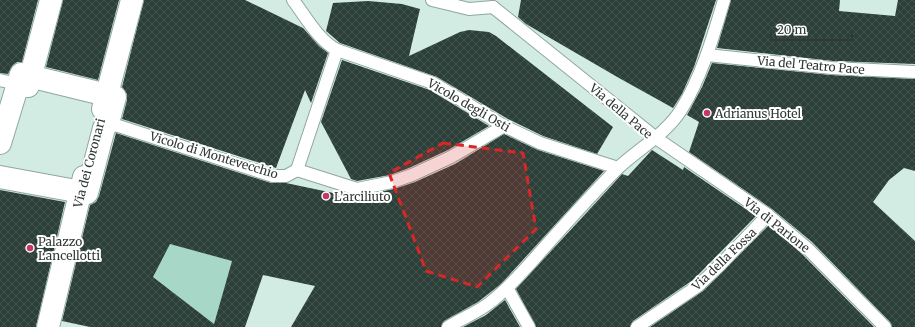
<svg xmlns="http://www.w3.org/2000/svg" width="915" height="327" viewBox="0 0 915 327" font-family="Merriweather,serif">
	<style>
		.green { fill: #a7d7c6 }
		.building { fill: url(#building-cross-hatch); fill-rule: evenodd }
		.lines { fill: none; stroke-linecap: round; stroke-linejoin: round }
		.lane-casing { stroke: #8fa79e; stroke-width: 14 }
		.street-casing { stroke: #8fa79e; stroke-width: 24 }
		.lane { stroke: #fff; stroke-width: 12 }
		.street { stroke: #fff; stroke-width: 22 }
		.marked { fill: #d62828; fill-opacity: 0.2; stroke: #d62828; stroke-width: 3; stroke-dasharray: 8 5; stroke-linejoin: round }
		.poi-dot { fill: #c43767; stroke: #fff; stroke-width: 1.5 }
		.labels { text-anchor: middle; dominant-baseline: central; stroke-width: 4; stroke-linejoin: round; paint-order: stroke }
		.street-label { font-size: 12px; fill: #303936; stroke: #fff }
		.poi-label { font-size: 12px; fill: #303936; stroke: #fff; text-anchor: start }
	</style>
	<defs>
		<pattern id="building-cross-hatch" width="8" height="8" patternUnits="userSpaceOnUse"><rect width="8" height="8" fill="#2c4039"/><path d="M0 0l8 8M0 8l8-8" fill="none" stroke="#42544e"/></pattern>
	</defs>
	<rect width="100%" height="100%" fill="#d3ece3"/>
	<path class="green" d="M165 242 232 261 214 324 153 277Z"/>
	<g class="building">
		<path d="M0 0H38L22 62H17L13 65 8 74 0 73Z"/>
		<path d="M63 0H119L98 80 46 67Z"/>
		<path d="M144 0H245L303 28 319 46 328 53 311 103 305 90 276 168 122 119 127 100V94L122 87Z"/>
		<path d="M521 0H716L694 67 682 94 673 108 619 78 526 24 518 17Z"/>
		<path d="M731 0H840L839 11 895 16 898 0H915V64L833 61 717 48Z"/>
		<path d="M368 1 402 4 420 9 409 56 460 32 469 30 489 32 496 36 613 127 597 154 543 136 508 119 437 77 340 43 326 31 333 3Z"/>
		<path d="M342 60 430 90 489 126 448 150 409 168 390 175 357 181 351 179 321 122Z"/>
		<path d="M712 63 831 75 915 79V171L904 168 889 180 873 202 915 241V327H892L890 322 812 242 772 209 689 152 699 122 687 115 702 87Z"/>
		<path d="M116 133 271 183H286L362 199 360 196 394 189 415 182 455 164 504 134 538 150 604 171 501 284 478 302 444 321 441 327H291L315 286 263 275 245 327H90L62 321 90 205 96 202 99 196ZM170 244 232 261 214 324 153 277Z"/>
		<path d="M652 150 683 170 684 167 756 216 693 280 633 321 630 327H536L516 289 613 184 622 174 628 176Z"/>
		<path d="M0 190 65 202 36 327H0Z"/>
		<path d="M769 225 802 254 874 327H650L703 291Z"/>
		<path d="M505 300 520 327H463L486 315Z"/>
	</g>
	<g class="lines">
		<g class="lane-casing">
			<g id="lane">
				<path d="M293 0C306 17 318 40 337 50L433 83 504 126 540 143 618 168"/>
				<path d="M432 0 469 9 493 7"/>
				<path d="M493 7 656 138 768 215 807 248 885 327"/>
				<path d="M707 55 832 68 915 72"/>
				<path d="M0 80 13 83"/>
				<path d="M103 121 273 176H286L297 170 357 189 392 182 412 175 451 157 504 126"/>
				<path d="M297 170 337 50"/>
				<path d="M507 288 529 327"/>
				<path d="M448 327C462 318 479 312 492 301 511 286 527 267 543 249 567 222 591 195 617 169 638 149 665 135 681 110 702 76 713 37 724 0"/>
				<path d="M637 327 698 286 718 267 768 215"/>
			</g>
		</g>
		<g class="street-casing">
			<g id="street">
				<path d="M28 86 51 0"/>
				<path d="M103 109 132 0"/>
				<path d="M0 143 21 74 115 97 108 123 104 128 87 193 0 177"/>
				<path d="M48 327 84 177"/>
			</g>
		</g>
		<use href="#lane" class="lane"/>
		<use href="#street" class="street"/>
	</g>
	<path class="marked" d="M443 143 523 153 536 229 477 287 426 271 389 173Z"/>
	<g class="poi-dot">
		<circle cx="707" cy="113" r="4"/>
		<circle cx="326" cy="196" r="4"/>
		<circle cx="30" cy="248" r="4"/>
	</g>
	<g class="labels">
		<g class="street-label">
			<text transform="translate(811 65) rotate(5)">Via del Teatro Pace</text>
			<text transform="translate(469 105) rotate(30)">Vicolo degli Osti</text>
			<text transform="translate(621 111) rotate(40)">Via della Pace</text>
			<text transform="translate(214 155) rotate(17)">Vicolo di Montevecchio</text>
			<text transform="translate(89 163) rotate(-75)">Via dei Coronari</text>
			<text transform="translate(777 225) rotate(38)">Via di Parione</text>
			<text transform="translate(724 259) rotate(-44)">Via della Fossa</text>
		</g>
		<g class="poi-label">
			<text x="715" y="113">Adrianus Hotel</text>
			<text x="334" y="196">L’arciliuto</text>
			<text x="38" y="241">Palazzo<tspan x="38" dy="14">Lancellotti</tspan></text>
		</g>
	</g>
	<path d="M771 34v6h81v-6" fill="none" stroke="#303936" stroke-width="2"/>
	<text x="777" y="34" font-size="12" fill="#303936" stroke="#ffffff" stroke-width="3" paint-order="stroke">20 m</text>
</svg>
